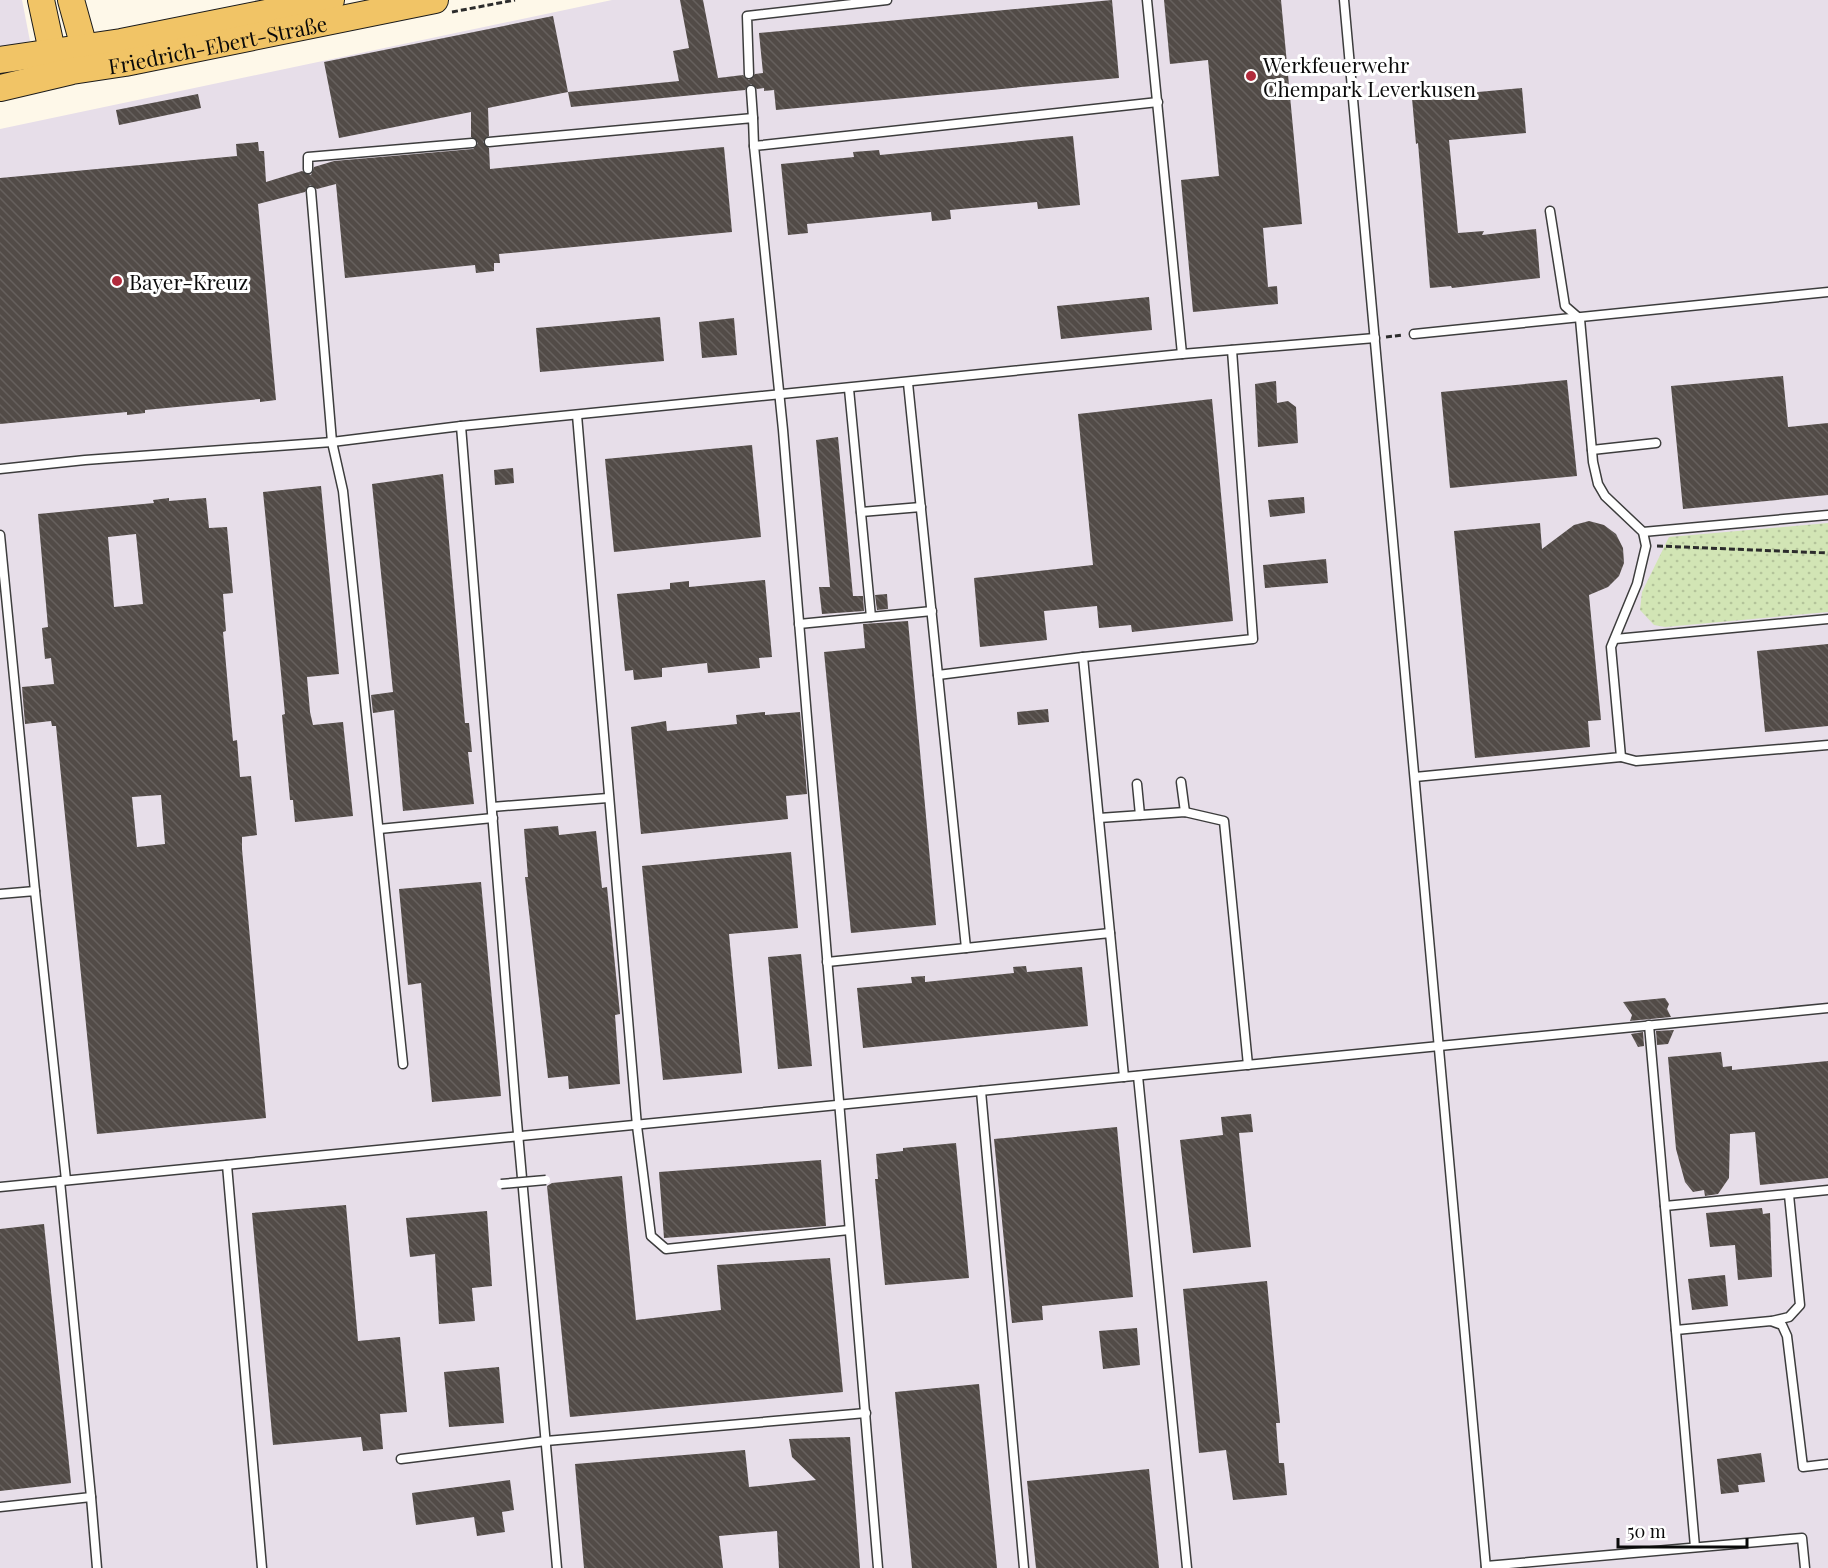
<svg xmlns="http://www.w3.org/2000/svg" width="1828" height="1568" viewBox="0 0 1828 1568" font-family="'Playfair Display',serif">
	<style>
		.industrial { fill: #e7dee9 }
		.park { fill: url(#park-dots) }
		.building { fill: url(#building-back-hatch); fill-rule: evenodd }
		.lines { fill: none; stroke-linecap: round; stroke-linejoin: round }
		.service-casing { stroke: #3d3d3d; stroke-width: 11 }
		.primary-casing { stroke: #1b1b1b; stroke-width: 28 }
		.path { stroke: #2c2c2c; stroke-width: 3; stroke-dasharray: 6 3; stroke-linecap: butt }
		.service { stroke: #fff; stroke-width: 8 }
		.primary { stroke: #f1c466; stroke-width: 26 }
		.service-bridge-casing { stroke: #3d3d3d; stroke-width: 11; stroke-linecap: butt }
		.service-bridge { stroke: #fff; stroke-width: 8 }
		.poi-dot { fill: #b12b3c; stroke: #fff; stroke-width: 2 }
		.labels { text-anchor: middle; dominant-baseline: central; stroke-width: 6; stroke-linejoin: round; paint-order: stroke }
		.street-label { font-size: 21px; fill: #0a0a0a; stroke: #fff }
		.poi-label { font-size: 21px; fill: #0a0a0a; stroke: #fff; text-anchor: start }
	</style>
	<defs>
		<pattern id="park-dots" width="8" height="8" patternUnits="userSpaceOnUse" patternTransform="scale(1.5)"><rect width="8" height="8" fill="#d2e5b5"/><path d="M2 2h.1M6 6h.1" fill="none" stroke="#b3c39a" stroke-width="1.8" stroke-linecap="round"/></pattern>
		<pattern id="building-back-hatch" width="6" height="6" patternUnits="userSpaceOnUse" patternTransform="scale(1.5)"><rect width="6" height="6" fill="#524b47"/><path d="M-1 5l2 2M0 0l6 6M5-1l2 2" fill="none" stroke="#66605d"/></pattern>
	</defs>
	<rect width="100%" height="100%" fill="#fef8e9"/>
	<g class="industrial">
		<path d="M0 0H22L30 41 0 47Z"/>
		<path d="M612 0H1828V1568H0V129Z"/>
	</g>
	<path class="park" d="M1828 523V612L1665 627 1654 625 1640 610 1642 592 1669 537Z"/>
	<g class="building">
		<path d="M680 0H703L718 78 743 75 749 80 755 74 763 73 759 33 1112 0 1119 78 776 110 774 90 764 91V88L757 89 751 84 745 90 571 107 568 92 488 108 489 136 483 142 489 148 490 169 724 147 732 232 499 254 500 263H494V271L476 273 475 265 345 278 336 184 317 189 310 185 305 192 258 204 276 400 260 402V399L145 410V413L127 415V412L0 424V178L237 156 236 144 258 142 259 151H264L266 182 302 171 311 175 314 167 334 161 473 149 478 143 471 137V112L339 138 324 62 553 16 568 92 679 81 673 51 689 48Z"/>
		<path d="M1164 0H1281L1302 224 1263 228 1268 287 1277 286 1278 304 1193 312 1181 180 1219 176 1208 60 1170 64Z"/>
		<path d="M1522 88 1526 133 1449 140 1458 233 1484 231 1482 235 1536 229 1540 278 1452 288 1451 286 1430 288 1418 143 1416 144 1412 98Z"/>
		<path d="M198 94 201 108 119 125 116 110Z"/>
		<path d="M1073 136 1080 205 1038 209 1037 202 950 210 951 219 944 220 932 221 931 212 807 224 808 233 788 235 781 164 854 157 853 152 879 150 880 155Z"/>
		<path d="M1149 297 1152 330 1061 339 1057 306Z"/>
		<path d="M660 317 664 361 540 372 536 328Z"/>
		<path d="M734 318 737 355 702 358 699 322Z"/>
		<path d="M1783 376 1788 427 1828 423V495L1683 509 1671 386Z"/>
		<path d="M1567 380 1577 476 1450 488 1441 392Z"/>
		<path d="M1276 381 1277 403 1288 401 1296 407 1298 443 1258 447 1255 384Z"/>
		<path d="M1212 399 1233 621 1132 632 1131 625 1099 628 1097 606 1044 611 1047 640 980 647 974 578 1093 565 1078 414Z"/>
		<path d="M838 437 853 596H863L864 611 822 614 819 587H830L816 440Z"/>
		<path d="M752 445 761 537 614 552 605 459Z"/>
		<path d="M513 468 514 483 495 485 494 470Z"/>
		<path d="M443 474 465 723H469L472 752H468L474 804 403 811 394 710 373 713 371 695 393 692 372 484Z"/>
		<path d="M321 486 339 674 307 677 310 712 313 725 343 722 353 816 295 822 293 800H290L282 715 285 714 263 492Z"/>
		<path d="M1304 497 1305 513 1270 517 1268 500Z"/>
		<path d="M169 498V501L206 498 209 528 227 527 233 593 223 594 226 631 223 632 233 741 237 740 240 777 251 776 257 835 242 837V849L266 1118 97 1134 56 726H52L51 721 25 724 22 687 54 684 51 658 45 659 42 628 48 627 38 514 154 503 153 500ZM136 534 143 604 114 607 108 537ZM161 795 165 844 137 847 132 797Z"/>
		<path d="M1589 521 1604 525 1616 534 1623 548 1624 563 1619 576 1608 587 1589 595 1601 720 1588 721 1590 747 1475 758 1454 531 1540 523 1542 549 1574 525Z"/>
		<path d="M1326 559 1328 583 1265 588 1263 565Z"/>
		<path d="M765 580 772 657 759 658 760 668 708 673 707 663 662 668V677L634 680 633 670 625 671 617 594 670 589V583L689 581V587Z"/>
		<path d="M887 594 888 609 877 610 875 595Z"/>
		<path d="M908 621 936 925 851 933 824 652 865 648 863 624Z"/>
		<path d="M1828 644V726L1765 732 1757 651Z"/>
		<path d="M1048 709 1049 722 1018 725 1017 712Z"/>
		<path d="M765 712V715L800 712 807 794 786 796 788 819 641 834 631 727 666 721 667 731 737 724 736 715Z"/>
		<path d="M558 826 559 835 596 831 602 888 607 887 620 1014 615 1015 620 1084 569 1089 568 1076 548 1078 525 877H528L524 829Z"/>
		<path d="M791 852 798 928 729 934 742 1073 663 1080 642 866Z"/>
		<path d="M481 882 501 1096 432 1102 421 983 408 985 399 889Z"/>
		<path d="M801 954 812 1066 778 1069 768 957Z"/>
		<path d="M1026 966 1027 972 1082 967 1088 1026 863 1048 857 988 912 983 911 977 925 976V982L1014 973 1013 967Z"/>
		<path d="M1665 998 1669 1004 1667 1009 1671 1017 1630 1021 1632 1015 1623 1002Z"/>
		<path d="M1674 1030 1668 1044 1657 1045 1656 1031Z"/>
		<path d="M1643 1032 1644 1046 1638 1047 1631 1034Z"/>
		<path d="M1721 1052 1723 1067 1732 1066V1070L1828 1061V1178L1760 1185 1755 1132 1730 1134 1729 1178 1718 1194 1705 1196 1704 1190 1693 1192 1685 1182 1676 1149 1668 1057Z"/>
		<path d="M1251 1114 1253 1132 1239 1133 1251 1247 1193 1253 1180 1140 1223 1135 1221 1117Z"/>
		<path d="M1117 1127 1133 1297 1042 1306 1043 1320 1012 1323 994 1139Z"/>
		<path d="M956 1143 969 1278 885 1285 875 1179H878L876 1154 903 1151V1148Z"/>
		<path d="M821 1160 826 1226 664 1238 659 1172Z"/>
		<path d="M622 1176 636 1320 721 1310 717 1265 830 1258 843 1392 570 1417 547 1186 552 1183Z"/>
		<path d="M346 1205 358 1341 400 1337 407 1412 380 1414 383 1449 363 1451 361 1437 273 1445 252 1213Z"/>
		<path d="M1762 1208 1763 1214 1770 1213 1772 1277 1738 1280 1735 1245 1710 1247 1706 1213Z"/>
		<path d="M487 1211 492 1286 472 1288 475 1321 439 1324 435 1254 410 1257 406 1218Z"/>
		<path d="M44 1224 71 1483 0 1491V1229Z"/>
		<path d="M1725 1275 1728 1306 1692 1310 1688 1279Z"/>
		<path d="M1267 1281 1280 1423H1276L1279 1463H1284L1287 1495 1233 1500 1226 1450 1199 1453 1183 1289Z"/>
		<path d="M1137 1328 1140 1365 1103 1369 1099 1331Z"/>
		<path d="M499 1367 504 1423 449 1427 444 1372Z"/>
		<path d="M979 1384 997 1568H912L895 1392Z"/>
		<path d="M850 1437 860 1568H779L777 1531 719 1536 723 1568H584L575 1464 745 1450 749 1487 816 1480 792 1457 789 1439Z"/>
		<path d="M1761 1453 1765 1482 1738 1485 1739 1492 1721 1494 1717 1459Z"/>
		<path d="M1149 1469 1159 1568H1036L1027 1481Z"/>
		<path d="M510 1480 514 1510 502 1512 505 1532 477 1536 474 1517 416 1525 412 1493Z"/>
	</g>
	<g class="lines">
		<g class="service-casing">
			<g id="service">
				<path d="M1147 0 1182 354"/>
				<path d="M1344 0 1486 1568"/>
				<path d="M749 74 747 16 887 0"/>
				<path d="M751 90 753 118"/>
				<path d="M489 142 753 118 754 146"/>
				<path d="M308 169V157L472 143"/>
				<path d="M311 191 332 442 343 491 403 1064"/>
				<path d="M1414 334 1828 292"/>
				<path d="M908 383 966 948 1110 933 1124 1077"/>
				<path d="M849 389 871 617"/>
				<path d="M577 415 637 1126 651 1236 666 1249 849 1230"/>
				<path d="M461 426 516 1111 557 1568"/>
				<path d="M1592 450 1656 443"/>
				<path d="M0 469 85 460 332 442 461 426 1182 354 1375 338"/>
				<path d="M861 512 921 507"/>
				<path d="M1643 532 1828 515"/>
				<path d="M0 535 35 891"/>
				<path d="M799 624 932 611"/>
				<path d="M1615 639 1828 619"/>
				<path d="M938 675 1083 657"/>
				<path d="M1621 757 1636 761 1828 745"/>
				<path d="M1415 777 1621 757 1611 647 1637 584 1646 546 1643 532 1605 496 1598 484 1593 462 1580 319 1565 306 1550 211"/>
				<path d="M1181 782 1185 812"/>
				<path d="M1137 784 1140 815"/>
				<path d="M492 807 608 798"/>
				<path d="M1099 818 1185 812 1224 821 1248 1065"/>
				<path d="M379 829 493 818"/>
				<path d="M0 894 35 891 66 1180"/>
				<path d="M1110 933 1083 657 1253 639 1232 350"/>
				<path d="M827 962 966 948"/>
				<path d="M1649 1025 1695 1547"/>
				<path d="M1138 1076 1187 1568"/>
				<path d="M981 1091 1024 1568"/>
				<path d="M227 1165 262 1568"/>
				<path d="M0 1187 1828 1008"/>
				<path d="M1665 1206 1828 1190"/>
				<path d="M1772 1321 1789 1317 1800 1305 1789 1195"/>
				<path d="M1676 1330 1771 1321 1782 1325 1787 1336 1803 1467 1828 1464"/>
				<path d="M401 1459 546 1441 866 1413"/>
				<path d="M91 1497 97 1568"/>
				<path d="M0 1507 91 1497 60 1181"/>
				<path d="M1486 1566 1802 1538 1805 1568"/>
				<path d="M878 1568 783 430 754 146 1158 102"/>
			</g>
		</g>
		<g class="primary-casing">
			<g id="primary">
				<path d="M41 0 52 51 63 62"/>
				<path d="M71 0 84 47 77 60"/>
				<path d="M0 60 121 42 331 0"/>
				<path id="s1" d="M0 88 72 71 125 63 435 0"/>
			</g>
		</g>
		<g class="path">
			<path d="M452 12 515 0"/>
			<path d="M1386 337 1403 335"/>
			<path d="M1657 546 1828 553"/>
		</g>
		<use href="#service" class="service"/>
		<use href="#primary" class="primary"/>
		<g class="service-bridge-casing">
			<path id="service-bridge" d="M501 1184 546 1180"/>
		</g>
		<use href="#service-bridge" class="service-bridge"/>
	</g>
	<g class="poi-dot">
		<circle cx="1251" cy="76" r="6"/>
		<circle cx="117" cy="281" r="6"/>
	</g>
	<g class="labels">
		<g class="street-label">
			<text stroke="none"><textPath href="#s1" startOffset="222">Friedrich-Ebert-Straße</textPath></text>
		</g>
		<g class="poi-label">
			<text x="1263" y="64">Werkfeuerwehr<tspan x="1263" dy="24">Chempark Leverkusen</tspan></text>
			<text x="129" y="281">Bayer-Kreuz</text>
		</g>
	</g>
	<path d="M1618 1538v9h129v-9" fill="none" stroke="#0a0a0a" stroke-width="3"/>
	<text x="1627" y="1538" font-size="18" fill="#0a0a0a" stroke="#ffffff" stroke-width="4.5" paint-order="stroke">50 m</text>
</svg>
